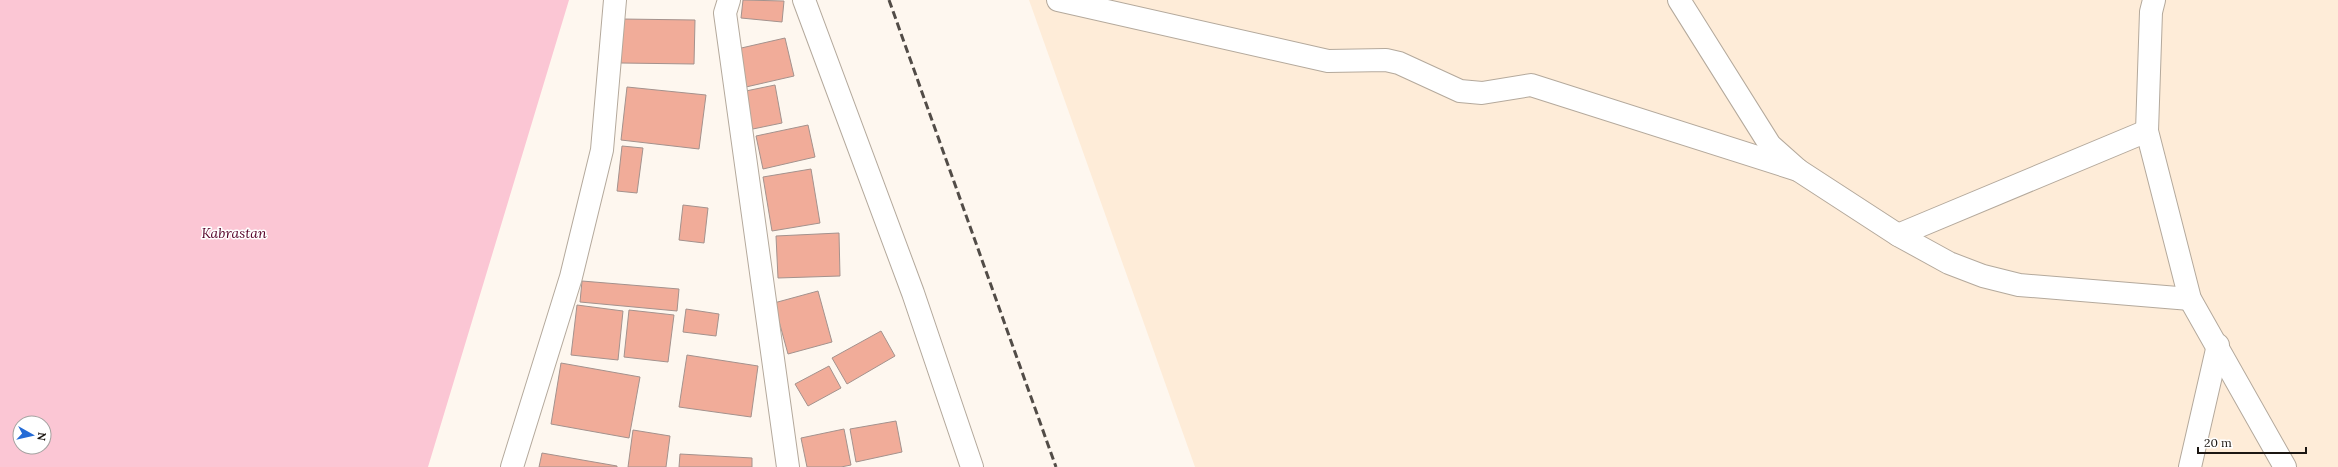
<svg xmlns="http://www.w3.org/2000/svg" width="2338" height="467" viewBox="0 0 2338 467" font-family="Lora,serif">
	<style>
		.built { fill: #feecd8 }
		.green { fill: #fbc6d4; fill-rule: evenodd }
		.building { fill: #f1ac99; stroke: #a4928d }
		.lines { fill: none; stroke-linecap: round; stroke-linejoin: round }
		.minor-casing { stroke: #b4a99c; stroke-width: 24 }
		.minor { stroke: #fff; stroke-width: 22 }
		.rail { stroke: #524c47; stroke-width: 3; stroke-dasharray: 8 4; stroke-linecap: butt }
		.labels { text-anchor: middle; dominant-baseline: central; stroke-width: 3; stroke-linejoin: round; paint-order: stroke }
		.park-label { font-size: 14px; font-style: italic; fill: #550127; stroke: #fff }
	</style>
	<rect width="100%" height="100%" fill="#fef7ef"/>
	<path class="built" d="M1029 0H2338V467H1195Z"/>
	<path class="green" d="M0 0H569L428 467H0ZM20 423H44V447H20Z"/>
	<g class="building">
		<path d="M743 0 784 1 782 22 741 18Z"/>
		<path d="M622 19 695 20 694 64 621 63Z"/>
		<path d="M785 38 794 76 746 87 737 49Z"/>
		<path d="M775 85 782 123 748 130 741 92Z"/>
		<path d="M627 87 706 95 699 149 621 140Z"/>
		<path d="M808 125 815 157 763 169 756 136Z"/>
		<path d="M622 146 643 148 637 193 617 191Z"/>
		<path d="M811 169 820 223 772 231 763 177Z"/>
		<path d="M683 205 708 208 704 243 679 240Z"/>
		<path d="M839 233 840 276 778 278 776 236Z"/>
		<path d="M582 281 679 289 677 311 580 302Z"/>
		<path d="M818 291 832 342 788 354 774 303Z"/>
		<path d="M577 305 623 311 618 360 571 355Z"/>
		<path d="M686 309 719 314 716 336 683 332Z"/>
		<path d="M629 310 674 315 668 362 624 357Z"/>
		<path d="M881 331 895 356 847 384 832 358Z"/>
		<path d="M687 355 758 366 751 417 679 407Z"/>
		<path d="M561 363 640 377 629 438 551 424Z"/>
		<path d="M829 366 841 388 808 406 795 384Z"/>
		<path d="M896 421 902 452 856 462 850 429Z"/>
		<path d="M844 429 851 465 841 467H807L801 438Z"/>
		<path d="M633 430 670 436 666 467H628Z"/>
		<path d="M542 453 617 466V467H539Z"/>
		<path d="M680 454 752 458V467H679Z"/>
	</g>
	<g class="lines">
		<g class="minor-casing">
			<g id="minor">
				<path d="M729 0 725 13 788 467"/>
				<path d="M804 0 913 293 972 467"/>
				<path d="M1058 0 1328 61 1386 60 1399 63 1460 91 1482 93 1531 85 1798 170"/>
				<path d="M1679 0 1770 145 1798 170 1898 235 1949 263 1983 276 2019 285 2190 299"/>
				<path d="M2154 0 2151 12 2147 131 2190 299 2285 467"/>
				<path d="M1898 235 2147 131"/>
				<path d="M512 467 571 277 602 150 615 0"/>
				<path d="M2190 467 2218 345"/>
			</g>
		</g>
		<use href="#minor" class="minor"/>
		<path class="rail" d="M889 0 1056 467"/>
	</g>
	<g class="labels">
		<g class="park-label">
			<text x="234" y="233">Kabrastan</text>
		</g>
	</g>
	<g transform="translate(32 435) rotate(98)"><circle r="19" fill="#ffffff" stroke="#a4a2a0"/>
	<path d="M0-3L7 15L0 10L-7 15Z" fill="#246bd6"/>
	<text y="-6" font-size="11" font-weight="bold" text-anchor="middle" fill="#1b1612">N</text>
	</g>
	<path d="M2198 447v6h108v-6" fill="none" stroke="#1b1612" stroke-width="2"/>
	<text x="2204" y="447" font-size="12" fill="#1b1612" stroke="#ffffff" stroke-width="3" paint-order="stroke">20 m</text>
</svg>
